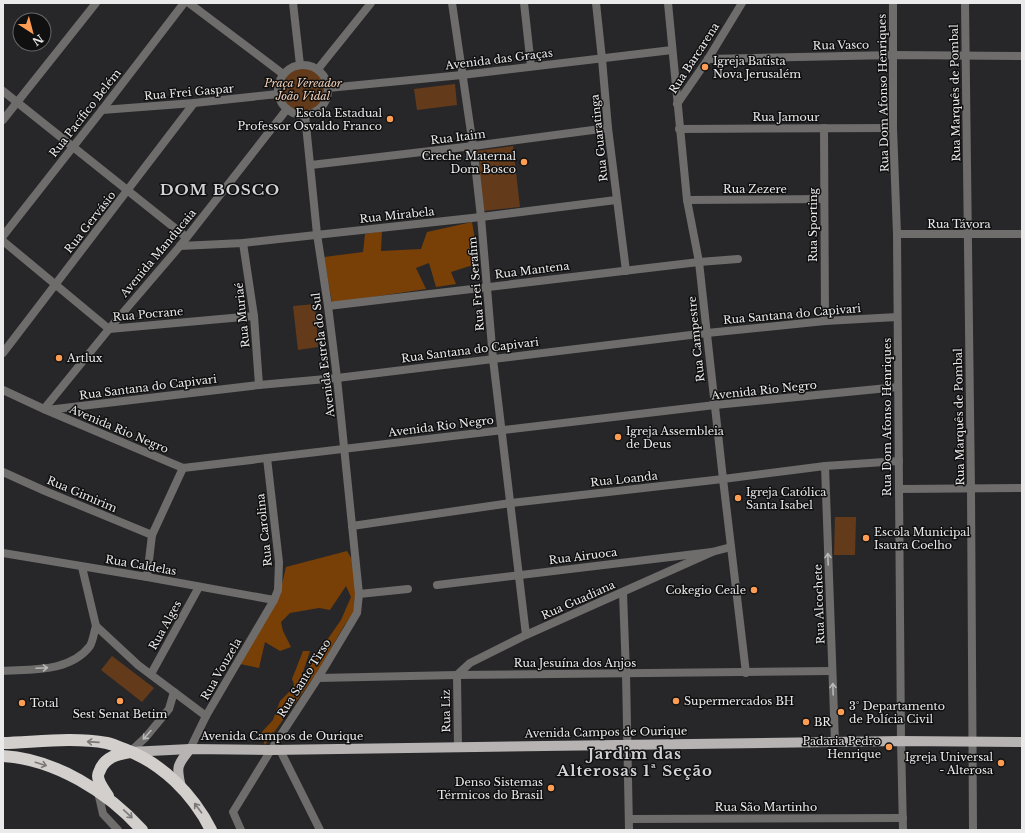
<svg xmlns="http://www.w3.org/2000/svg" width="1025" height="833" viewBox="0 0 1025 833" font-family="'Libre Baskerville',serif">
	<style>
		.green { fill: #643b1a }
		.forest { fill: #783f07 }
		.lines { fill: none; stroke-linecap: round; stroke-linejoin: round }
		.minor { stroke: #6e6d6c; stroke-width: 8 }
		.major { stroke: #b6b3b2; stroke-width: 10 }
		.highway { stroke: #d2cfcd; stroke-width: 12 }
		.oneway { stroke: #b8b8b8 }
		.oneway2 { stroke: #7b7978 }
		.poi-dot { fill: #fc9d53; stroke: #101011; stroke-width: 1.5 }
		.labels { text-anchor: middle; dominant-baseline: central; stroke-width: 3; stroke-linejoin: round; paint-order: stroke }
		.street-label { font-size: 11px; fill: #eaeaeb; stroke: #101011 }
		.poi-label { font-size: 11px; fill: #eaeaeb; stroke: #101011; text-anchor: start }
		.park-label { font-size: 11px; font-style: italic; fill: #f5d1b8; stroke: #101011 }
		.district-label { font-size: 15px; font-weight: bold; letter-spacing: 1px; fill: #d3d3d7; stroke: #101011 }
	</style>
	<rect width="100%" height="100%" fill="#272729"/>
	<g class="green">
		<circle cx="304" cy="90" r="22"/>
		<path d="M455 84 457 105 417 110 414 89Z"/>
		<path d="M513 146 520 207 483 211 475 151Z"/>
		<path d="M315 304 318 347 298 350 293 306Z"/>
		<path d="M835 517H856L855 555H834Z"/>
		<path d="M112 656 154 688 142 702 101 670Z"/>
	</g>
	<g class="forest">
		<path d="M472 222 477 251 476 264 451 272 456 284 436 287 429 263 416 268 426 289 332 303 324 257 363 252 365 234 382 231 381 251 421 249 427 232Z"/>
		<path d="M347 551 353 561 356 588 353 613 344 626 316 674 265 745 261 733 273 720 280 701 292 689 294 684 292 679 303 651H310L300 681 325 643 341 620 351 597 346 586 330 610 319 608 290 613 281 622 283 631 291 647 280 651 265 642 259 668 240 664 281 588 286 567Z"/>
	</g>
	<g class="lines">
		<g class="minor">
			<path d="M189 3 283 74"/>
			<path d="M293 3 300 65"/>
			<path d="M452 3 473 146 481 217 493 359 526 635"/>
			<path d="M524 3 531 66"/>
			<path d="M596 3 602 59 608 128 626 271"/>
			<path d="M668 3 687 200 699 262 723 479 746 673"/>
			<path d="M893 3V128L897 234 901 741 903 830"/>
			<path d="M965 3 971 489 973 830"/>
			<path d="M708 59 894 55 1022 56"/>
			<circle cx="303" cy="90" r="25"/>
			<path d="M318 69 371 3"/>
			<path d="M328 88 462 75 672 50"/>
			<path d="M3 91 186 237"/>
			<path d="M677 104 708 59 742 3"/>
			<path d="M102 110 194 103 278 94"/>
			<path d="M3 120 96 3"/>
			<path d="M824 128 825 321"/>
			<path d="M679 129 893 128"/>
			<path d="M311 165 473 146 608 128"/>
			<path d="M687 200 824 199"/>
			<path d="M897 234H1022"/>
			<path d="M3 236 102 110 184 3"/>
			<path d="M3 241 109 329 254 316"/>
			<path d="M243 243 254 316 259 385"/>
			<path d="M180 246 243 243 481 217 616 200"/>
			<path d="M328 306 699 262 738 259"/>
			<path d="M3 353 194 103"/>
			<path d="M3 390 46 410 183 468 715 405 898 387"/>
			<path d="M44 409 109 329 180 246 287 109"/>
			<path d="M47 410 259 385 337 378 707 333 825 321 897 317"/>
			<path d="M825 466 835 742"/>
			<path d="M3 472 45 491 152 535"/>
			<path d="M899 489 1022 488"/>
			<path d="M352 526 511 503 723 479 825 466 899 461"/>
			<path d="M3 553 147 577 274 600"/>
			<path d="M82 567 96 626 138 665 206 716"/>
			<path d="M147 577 152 535 183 468"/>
			<path d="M437 585 712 552 731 547"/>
			<path d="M623 593 626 673 629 830"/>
			<path d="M359 594 408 589"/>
			<path d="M3 671C33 669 70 672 90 646 93 641 94 632 96 626"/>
			<path d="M151 674 199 587"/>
			<path d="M318 678 457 675 832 671"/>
			<path d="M458 747 457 675 470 663 526 635 712 552"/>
			<path d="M190 749 206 716 274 600 278 590 279 562 267 458"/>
			<path d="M280 750 320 830"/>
			<path d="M130 752 146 737 169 709 174 692"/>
			<path d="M98 792 103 814 118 830"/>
			<path d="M629 819 903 818"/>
			<path d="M241 830 233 812 271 750 318 678 357 613 359 594 337 378 328 306 317 234 305 115"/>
		</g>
		<g class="major">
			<path d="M130 752 190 749 271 750 901 741 1022 742"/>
			<path d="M181 787C176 767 177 765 190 749"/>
		</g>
		<g class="highway">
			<path d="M3 743C37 742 73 737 107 743 112 744 118 747 124 749 162 763 193 794 211 830"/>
			<path d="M3 756C55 759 108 792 142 830"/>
			<path d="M108 796C105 791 98 783 98 776 98 774 99 772 100 770 105 757 118 754 130 752"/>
		</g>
	</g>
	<defs><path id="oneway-shaft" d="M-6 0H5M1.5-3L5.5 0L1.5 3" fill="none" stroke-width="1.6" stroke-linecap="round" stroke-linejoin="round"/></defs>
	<g class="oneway">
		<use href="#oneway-shaft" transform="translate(828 559) rotate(-92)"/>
		<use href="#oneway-shaft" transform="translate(42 668) rotate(-3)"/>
		<use href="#oneway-shaft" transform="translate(833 689) rotate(-92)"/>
		<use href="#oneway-shaft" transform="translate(147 735) rotate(132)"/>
	</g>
	<g class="oneway2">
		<use href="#oneway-shaft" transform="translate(93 742) rotate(-176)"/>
		<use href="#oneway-shaft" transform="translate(41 764) rotate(17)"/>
		<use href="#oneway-shaft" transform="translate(198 808) rotate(-127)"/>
		<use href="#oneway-shaft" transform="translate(128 814) rotate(43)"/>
	</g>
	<g class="poi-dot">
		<circle cx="705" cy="67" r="4"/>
		<circle cx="390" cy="119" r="4"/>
		<circle cx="524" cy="162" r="4"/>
		<circle cx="59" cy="358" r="4"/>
		<circle cx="618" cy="437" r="4"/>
		<circle cx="738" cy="498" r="4"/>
		<circle cx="866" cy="538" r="4"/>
		<circle cx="754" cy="590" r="4"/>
		<circle cx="120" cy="701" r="4"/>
		<circle cx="676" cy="701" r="4"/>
		<circle cx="22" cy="703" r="4"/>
		<circle cx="841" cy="712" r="4"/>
		<circle cx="806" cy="722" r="4"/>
		<circle cx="889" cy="747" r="4"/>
		<circle cx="1001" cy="763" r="4"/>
		<circle cx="551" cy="788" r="4"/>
	</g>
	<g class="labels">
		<g class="street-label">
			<text transform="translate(841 45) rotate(-1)">Rua Vasco</text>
			<text transform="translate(694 58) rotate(-57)">Rua Barcarena</text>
			<text transform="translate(499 59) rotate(-7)">Avenida das Graças</text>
			<text transform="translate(189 92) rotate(-5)">Rua Frei Gaspar</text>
			<text transform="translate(883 93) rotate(-91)">Rua Dom Afonso Henriques</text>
			<text transform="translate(955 93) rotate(-91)">Rua Marquês de Pombal</text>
			<text transform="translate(85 113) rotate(-52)">Rua Pacífico Belém</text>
			<text x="786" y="117">Rua Jamour</text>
			<text transform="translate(458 137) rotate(-7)">Rua Itaim</text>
			<text transform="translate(599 138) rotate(-96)">Rua Guaratinga</text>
			<text x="755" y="189">Rua Zezere</text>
			<text transform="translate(397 215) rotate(-6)">Rua Mirabela</text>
			<text transform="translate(90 222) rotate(-52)">Rua Gervásio</text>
			<text x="959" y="224">Rua Távora</text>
			<text transform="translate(813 225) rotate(-90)">Rua Sporting</text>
			<text transform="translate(158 253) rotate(-50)">Avenida Manducaia</text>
			<text transform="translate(532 270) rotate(-7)">Rua Mantena</text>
			<text transform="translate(476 284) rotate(-95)">Rua Frei Serafim</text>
			<text transform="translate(148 314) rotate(-5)">Rua Pocrane</text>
			<text transform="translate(792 314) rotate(-5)">Rua Santana do Capivari</text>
			<text transform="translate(242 315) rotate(-96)">Rua Muriaé</text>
			<text transform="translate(696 339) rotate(-96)">Rua Campestre</text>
			<text transform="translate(470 350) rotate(-7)">Rua Santana do Capivari</text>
			<text transform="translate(323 355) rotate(-97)">Avenida Estrela do Sul</text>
			<text transform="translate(148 387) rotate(-7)">Rua Santana do Capivari</text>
			<text transform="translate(764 390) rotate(-6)">Avenida Rio Negro</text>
			<text transform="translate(887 417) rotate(-90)">Rua Dom Afonso Henriques</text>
			<text transform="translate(959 417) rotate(-91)">Rua Marquês de Pombal</text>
			<text transform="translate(441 426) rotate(-7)">Avenida Rio Negro</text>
			<text transform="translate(119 429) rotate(23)">Avenida Rio Negro</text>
			<text transform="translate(624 479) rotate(-6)">Rua Loanda</text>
			<text transform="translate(82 494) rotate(23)">Rua Gimirim</text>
			<text transform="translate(264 530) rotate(-96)">Rua Carolina</text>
			<text transform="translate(583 556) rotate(-7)">Rua Airuoca</text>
			<text transform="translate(141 565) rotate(10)">Rua Caldelas</text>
			<text transform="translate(578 600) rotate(-24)">Rua Guadiana</text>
			<text transform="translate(819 604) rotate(-92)">Rua Alcochete</text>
			<text transform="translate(165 625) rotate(-61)">Rua Alges</text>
			<text x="575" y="663">Rua Jesuína dos Anjos</text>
			<text transform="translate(221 669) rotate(-60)">Rua Vouzela</text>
			<text transform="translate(304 678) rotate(-58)">Rua Santo Tirso</text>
			<text transform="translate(446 711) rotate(-91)">Rua Liz</text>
			<text transform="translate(606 732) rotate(-1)">Avenida Campos de Ourique</text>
			<text x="282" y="736">Avenida Campos de Ourique</text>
			<text x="766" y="807">Rua São Martinho</text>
		</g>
		<g class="poi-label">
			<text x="713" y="61">Igreja Batista<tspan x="713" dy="13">Nova Jerusalém</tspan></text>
			<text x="382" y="113" text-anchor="end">Escola Estadual<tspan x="382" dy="13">Professor Osvaldo Franco</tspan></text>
			<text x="516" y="156" text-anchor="end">Creche Maternal<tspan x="516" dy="13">Dom Bosco</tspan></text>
			<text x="67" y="358">Artlux</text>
			<text x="626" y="431">Igreja Assembleia<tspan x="626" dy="13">de Deus</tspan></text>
			<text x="746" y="492">Igreja Católica<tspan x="746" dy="13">Santa Isabel</tspan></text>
			<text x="874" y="532">Escola Municipal<tspan x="874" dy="13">Isaura Coelho</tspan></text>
			<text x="746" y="590" text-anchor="end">Cokegio Ceale</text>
			<text x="684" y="701">Supermercados BH</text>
			<text x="30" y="703">Total</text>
			<text x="849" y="706">3° Departamento<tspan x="849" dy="13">de Polícia Civil</tspan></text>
			<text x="120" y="714" text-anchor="middle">Sest Senat Betim</text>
			<text x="814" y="722">BR</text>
			<text x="881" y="741" text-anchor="end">Padaria Pedro<tspan x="881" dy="13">Henrique</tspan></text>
			<text x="993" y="757" text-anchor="end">Igreja Universal<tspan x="993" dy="13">- Alterosa</tspan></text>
			<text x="543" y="782" text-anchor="end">Denso Sistemas<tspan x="543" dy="13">Térmicos do Brasil</tspan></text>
		</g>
		<g class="park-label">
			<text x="303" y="83">Praça Vereador<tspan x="303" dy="13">João Vidal</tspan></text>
		</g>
		<g class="district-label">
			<text x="220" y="189">DOM BOSCO</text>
			<text x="635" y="753">Jardim das<tspan x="635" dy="17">Alterosas 1ª Seção</tspan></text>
		</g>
	</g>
	<rect width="1025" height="833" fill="none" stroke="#eaeaeb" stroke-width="8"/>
	<g transform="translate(32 32) rotate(144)"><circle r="19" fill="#101011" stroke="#676768"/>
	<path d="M0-3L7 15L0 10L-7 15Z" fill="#fc9d53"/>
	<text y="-6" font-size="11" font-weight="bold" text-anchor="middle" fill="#eaeaeb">N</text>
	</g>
</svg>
